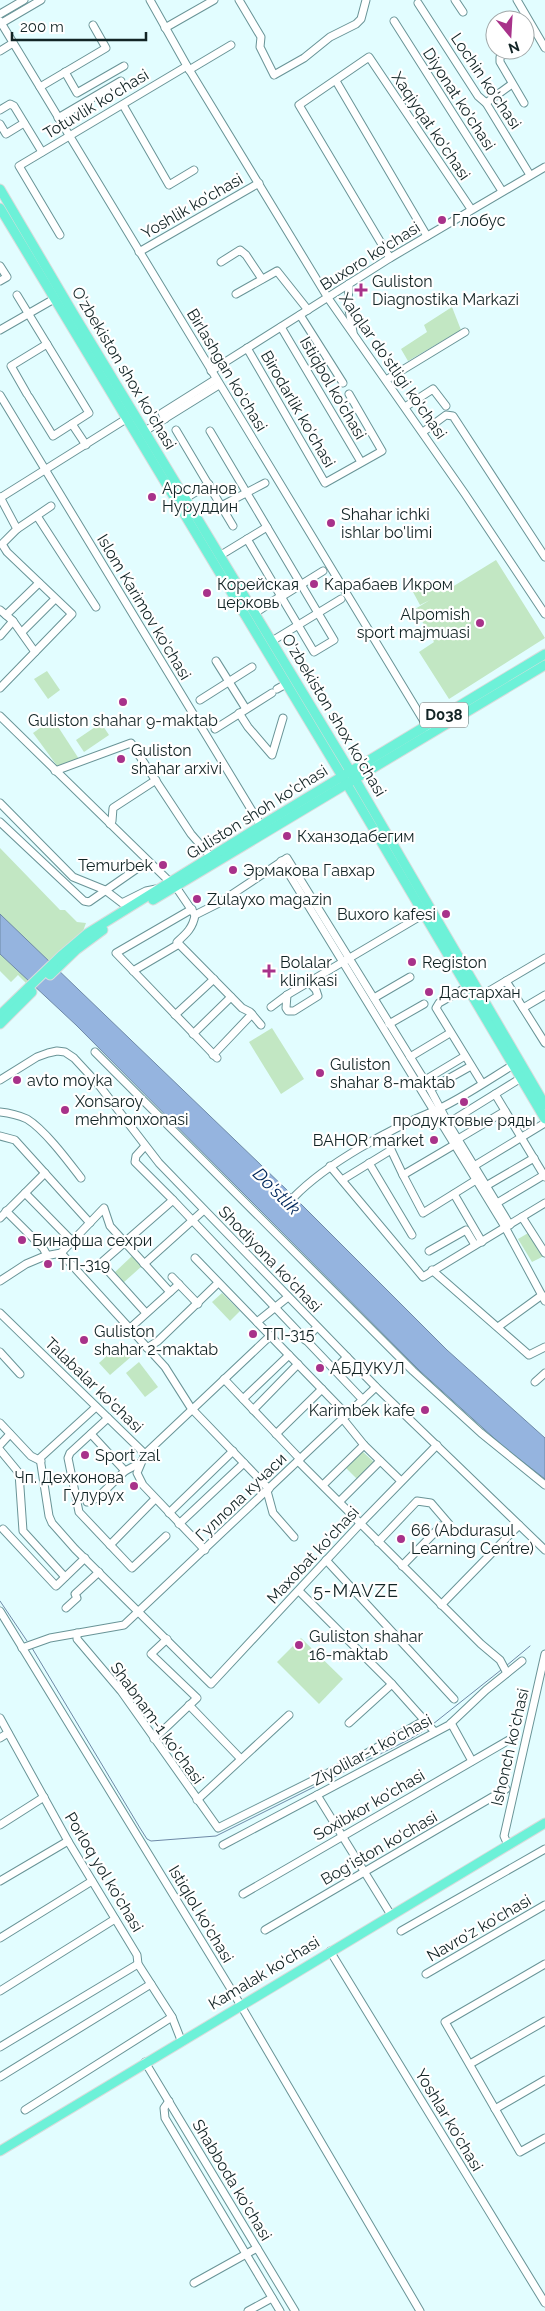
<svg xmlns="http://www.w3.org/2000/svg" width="545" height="2311" viewBox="0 0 545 2311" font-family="Raleway,sans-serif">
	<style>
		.green { fill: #c2e7c3 }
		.water { fill: #95b4df; stroke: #6e89a7 }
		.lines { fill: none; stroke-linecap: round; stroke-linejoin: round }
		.stream { stroke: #6e89a7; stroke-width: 1 }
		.minor-casing { stroke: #699497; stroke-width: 9 }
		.major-casing { stroke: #d9dcdc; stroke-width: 11 }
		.minor { stroke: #fff; stroke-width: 7 }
		.major { stroke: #6df1d8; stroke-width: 9 }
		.poi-dot { fill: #a8328a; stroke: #fff; stroke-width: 2 }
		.labels { text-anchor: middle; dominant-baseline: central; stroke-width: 4.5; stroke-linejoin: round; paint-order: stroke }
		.shield { fill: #fff; stroke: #596666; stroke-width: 1 }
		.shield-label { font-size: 15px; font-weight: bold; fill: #122425 }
		.street-label { font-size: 16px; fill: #122425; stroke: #fff }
		.poi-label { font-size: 16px; fill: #122425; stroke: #fff; text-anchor: start }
		.water-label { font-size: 18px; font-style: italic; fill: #00275a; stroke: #fff }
		.neighbourhood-label { font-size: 18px; letter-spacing: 1px; fill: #122425; stroke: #fff }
	</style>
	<rect width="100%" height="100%" fill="#e2fdff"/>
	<g class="green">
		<path d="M452 307 461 330 408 361 401 349 427 332 424 325Z"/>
		<path d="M496 560 545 638 449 699 419 652 434 642 415 609 430 600 420 605 413 592 436 579 444 592Z"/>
		<path d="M47 671 60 690 48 699 34 679Z"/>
		<path d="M53 719 79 759 58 767 33 733Z"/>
		<path d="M101 723 109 735 84 752 76 740Z"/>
		<path d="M0 848 60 910H65L77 922 86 923 83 931 27 984 18 975 11 982 0 971Z"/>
		<path d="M272 1028 304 1079 281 1094 249 1042Z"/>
		<path d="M530 1232 544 1256 532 1262 518 1239Z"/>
		<path d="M132 1256 142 1266 123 1283 114 1273Z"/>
		<path d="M222 1293 240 1311 230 1321 212 1302Z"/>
		<path d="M121 1343 132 1356 110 1375 99 1363Z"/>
		<path d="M139 1362 158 1387 145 1397 126 1373Z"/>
		<path d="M362 1451 375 1463 358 1480 345 1467Z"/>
		<path d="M301 1638 343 1679 319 1704 277 1662Z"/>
	</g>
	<path class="water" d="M0 914 288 1191 447 1350 545 1438V1479L505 1448 420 1371 76 1025 0 954Z"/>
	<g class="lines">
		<g class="stream">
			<path d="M0 1601 27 1641"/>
			<path d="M32 1648 140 1828 147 1839 151 1841 216 1836 410 1739 428 1728"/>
			<path d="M506 1666 530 1646"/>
			<path d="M433 1724 501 1670"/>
		</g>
		<g class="minor-casing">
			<g id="minor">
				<path d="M150 0 187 66 328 298 465 494 545 614"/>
				<path d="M239 0 261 37 260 47 274 75 304 58 330 37 356 24 361 19 366 0"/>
				<path d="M455 0 463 12"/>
				<path d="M517 0 545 48"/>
				<path d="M418 3 478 96 486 103 530 175"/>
				<path d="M0 14 24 0"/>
				<path d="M0 21 428 728"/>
				<path d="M394 21 502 191"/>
				<path d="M0 24 41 0"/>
				<path d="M165 28 214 0"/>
				<path d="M510 50 500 57V62L524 103"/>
				<path d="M0 51 13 43"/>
				<path d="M189 70 231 45"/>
				<path d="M65 72 77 93 124 66"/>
				<path d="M336 81 427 236"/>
				<path d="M40 87 106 48 93 25"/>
				<path d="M486 103 512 84"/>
				<path d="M123 105 169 185 194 170"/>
				<path d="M0 110 10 104 14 106 42 152"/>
				<path d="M58 118 121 81"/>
				<path d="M0 124 6 134 24 123"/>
				<path d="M60 235 19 166 187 66"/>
				<path d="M139 252 259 183"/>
				<path d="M390 258 299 105 369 57 471 209"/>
				<path d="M221 262 240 250 246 255 262 279"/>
				<path d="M0 266 7 277 0 281"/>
				<path d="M349 284 348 304 353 332"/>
				<path d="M236 294 277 271 308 310"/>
				<path d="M17 295 89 413 53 436 29 397"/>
				<path d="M300 315 343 383"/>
				<path d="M281 327 361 462"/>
				<path d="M0 330 54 299"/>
				<path d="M247 348 325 483 382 451 349 394"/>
				<path d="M211 371 390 258 545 167"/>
				<path d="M386 380 465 332"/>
				<path d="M27 394 11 366 47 344"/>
				<path d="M0 395 263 829"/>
				<path d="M405 407 433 389 446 406"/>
				<path d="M165 419 162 413 216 379"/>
				<path d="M72 424 86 445"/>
				<path d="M176 430 233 526"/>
				<path d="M145 431 219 385"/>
				<path d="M210 431 334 640 314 652 247 539"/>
				<path d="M423 432 446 415 453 416 545 557"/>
				<path d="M0 498 126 419"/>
				<path d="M186 498 209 484"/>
				<path d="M221 506 265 483"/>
				<path d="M37 516 96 607"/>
				<path d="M17 529 51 506"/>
				<path d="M221 555 267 527"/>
				<path d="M281 597 323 571"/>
				<path d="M0 610 13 621 0 636"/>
				<path d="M255 613 281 596"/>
				<path d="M6 615 39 583"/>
				<path d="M13 621 35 652"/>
				<path d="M22 632 55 599"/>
				<path d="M272 641 341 599"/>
				<path d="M216 661 246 709"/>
				<path d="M0 688 72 614 7 552 2 544 17 529 0 497"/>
				<path d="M277 689 286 684"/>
				<path d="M200 700 252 667"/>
				<path d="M239 713 248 727 272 755 283 718"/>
				<path d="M0 716 171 883"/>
				<path d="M215 729 272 693"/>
				<path d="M55 771 131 743 191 834 211 857"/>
				<path d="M0 803 73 877 105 890 122 903 146 891 156 889"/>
				<path d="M0 822 84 901 89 902 148 861"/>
				<path d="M110 824 112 821 113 808 156 780"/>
				<path d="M281 861 505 1227 545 1301"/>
				<path d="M176 887 195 915C193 928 186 934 177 942L242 1008 250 1012 261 1025"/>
				<path d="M192 909 116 953 217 1058"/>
				<path d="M195 915 219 903 287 858 430 1089 448 1123 510 1225"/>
				<path d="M133 971 179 944"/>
				<path d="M506 981 545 1043"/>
				<path d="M467 987 439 1003 436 1008 482 1083"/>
				<path d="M287 995 286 1008 288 1011H294L318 996 316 990 309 982"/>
				<path d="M479 997 545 958"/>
				<path d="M374 998 410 977"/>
				<path d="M271 1007 287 995 424 914"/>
				<path d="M523 1008 545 995"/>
				<path d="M175 1015 214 979"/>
				<path d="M389 1024 424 1004"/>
				<path d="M193 1034 231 997"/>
				<path d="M95 1052 413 1371 481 1433 545 1485"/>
				<path d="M213 1055 252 1014"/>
				<path d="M410 1057 450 1033"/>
				<path d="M0 1080 37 1057 48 1053 57 1051 65 1052 74 1058 98 1084 159 1163 376 1387 545 1550"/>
				<path d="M425 1080 465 1056"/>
				<path d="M430 1089 471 1066"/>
				<path d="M495 1094 545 1177"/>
				<path d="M0 1112C9 1113 18 1115 27 1119 45 1130 68 1161 81 1178"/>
				<path d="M445 1125 521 1078"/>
				<path d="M384 1135 403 1175 454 1145"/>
				<path d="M0 1136 15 1140 90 1223"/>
				<path d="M458 1139 505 1111"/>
				<path d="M145 1146 136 1156 135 1162 173 1200 363 1400"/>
				<path d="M369 1163 412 1235"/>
				<path d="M330 1166 423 1277 545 1203"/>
				<path d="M474 1166 545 1123"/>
				<path d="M403 1175 423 1213 476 1180"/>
				<path d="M342 1180 391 1150"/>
				<path d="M486 1186 534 1158"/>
				<path d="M25 1193 72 1241"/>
				<path d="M454 1194 482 1242"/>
				<path d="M294 1197C327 1163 390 1129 434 1111 458 1101 490 1079 513 1065"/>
				<path d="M497 1203 544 1175"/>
				<path d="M6 1211 43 1248 47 1255"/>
				<path d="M522 1217 545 1253"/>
				<path d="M0 1218 45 1173"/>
				<path d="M429 1251 466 1230 475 1245"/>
				<path d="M61 1253 165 1367 191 1408 269 1489"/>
				<path d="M195 1258 347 1415"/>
				<path d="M144 1264 204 1210"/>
				<path d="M432 1270 529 1355 545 1347"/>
				<path d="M172 1277 198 1304"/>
				<path d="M0 1281 26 1264 45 1256 61 1253 104 1208 110 1226 170 1292"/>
				<path d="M0 1313 145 1454"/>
				<path d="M146 1313 101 1263 173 1200"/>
				<path d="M257 1322 288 1297"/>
				<path d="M498 1327 542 1295"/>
				<path d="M129 1329 179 1284"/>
				<path d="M305 1340 317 1327"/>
				<path d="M147 1348 158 1341 218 1283"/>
				<path d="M0 1352 20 1374"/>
				<path d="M334 1370 347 1357"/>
				<path d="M224 1379 300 1459"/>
				<path d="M535 1382 545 1373"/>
				<path d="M243 1399 289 1355"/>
				<path d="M96 1407 40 1458 49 1516 52 1523 75 1549 211 1684 360 1524 437 1445"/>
				<path d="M253 1410 298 1364"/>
				<path d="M108 1418 70 1453 68 1458 79 1512 132 1568 166 1536"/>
				<path d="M343 1419 364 1445 401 1481"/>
				<path d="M0 1423 31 1456 41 1461"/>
				<path d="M91 1434 125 1471"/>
				<path d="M276 1434 322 1389"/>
				<path d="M0 1445 10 1434"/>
				<path d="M0 1450 19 1473 23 1531 65 1577"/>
				<path d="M298 1461 481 1644 500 1660 507 1673"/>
				<path d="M323 1485 364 1445"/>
				<path d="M267 1491 273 1513 294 1537"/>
				<path d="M340 1501 380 1461"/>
				<path d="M87 1502 97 1498 125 1471 140 1463"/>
				<path d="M169 1513 233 1451"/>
				<path d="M179 1524 244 1463"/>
				<path d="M3 1529 56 1586 85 1558"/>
				<path d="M378 1542 417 1501 431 1503 449 1524"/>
				<path d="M110 1545 155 1499"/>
				<path d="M205 1550 143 1485 137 1473 145 1454 270 1336"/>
				<path d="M326 1560 454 1699"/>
				<path d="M402 1566 441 1526"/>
				<path d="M299 1591 392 1684 434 1731"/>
				<path d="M441 1605 519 1525"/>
				<path d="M66 1608 77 1598 75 1594 99 1572"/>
				<path d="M0 1611 240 2004 420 2311"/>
				<path d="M77 1633V1639L121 1691 218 1828 362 1756 425 1720"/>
				<path d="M22 1648 50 1638 124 1625 376 1387"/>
				<path d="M189 1705 240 1758"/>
				<path d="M0 1718 68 1841 137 1955 138 1964 172 2017 181 2040"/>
				<path d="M349 1723 392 1684"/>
				<path d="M451 1723 472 1761"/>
				<path d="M0 1738 8 1733"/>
				<path d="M154 1739 197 1698 151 1654 167 1639"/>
				<path d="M317 1795 391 1915"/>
				<path d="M197 1800 289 1715"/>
				<path d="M0 1825 44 1797"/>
				<path d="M223 1845 449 1725 486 1690 522 1661"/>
				<path d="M508 1845 504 1836 545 1654"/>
				<path d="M0 1881 68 1841"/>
				<path d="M243 1894 509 1740"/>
				<path d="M265 1930 506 1789"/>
				<path d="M401 1931 545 1849"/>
				<path d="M0 1938 92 1881"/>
				<path d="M330 1951 545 2303"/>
				<path d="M545 1964 445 2022 520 2152 545 2138"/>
				<path d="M426 1974 545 1905"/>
				<path d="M0 1991 115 1919"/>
				<path d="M0 2047 138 1964"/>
				<path d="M145 2062 295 2311"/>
				<path d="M470 2064 545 2021"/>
				<path d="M0 2077 151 1984"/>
				<path d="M169 2101 164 2108 165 2118 280 2311"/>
				<path d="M495 2109 545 2080"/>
				<path d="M25 2110 172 2017"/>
				<path d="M194 2283 257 2248"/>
				<path d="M248 2311 272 2298"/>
			</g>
		</g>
		<g class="major-casing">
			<g id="major">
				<path d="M0 189 73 313 355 779 545 1105"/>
				<path d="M0 208 357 801 545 1119"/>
				<path d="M153 900 545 665"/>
				<path d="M50 975 76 950 103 930"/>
				<path d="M0 1015 61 956 88 933 270 820 545 654"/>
				<path d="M0 1024 32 992"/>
				<path d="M0 2151 545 1823"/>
			</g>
		</g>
		<use href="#minor" class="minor"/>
		<use href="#major" class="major"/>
	</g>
	<g class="poi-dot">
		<circle cx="442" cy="220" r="5"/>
		<path d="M358.5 282.5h5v5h5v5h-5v5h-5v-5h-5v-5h5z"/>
		<circle cx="152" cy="497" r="5"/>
		<circle cx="331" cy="523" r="5"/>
		<circle cx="314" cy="584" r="5"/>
		<circle cx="207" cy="593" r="5"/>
		<circle cx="480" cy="623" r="5"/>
		<circle cx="123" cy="702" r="5"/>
		<circle cx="121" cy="759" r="5"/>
		<circle cx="287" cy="836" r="5"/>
		<circle cx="163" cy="865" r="5"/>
		<circle cx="233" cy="870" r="5"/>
		<circle cx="197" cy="899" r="5"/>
		<circle cx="446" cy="914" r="5"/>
		<circle cx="412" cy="962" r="5"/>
		<path d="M266.5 963.5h5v5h5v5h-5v5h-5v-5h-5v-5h5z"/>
		<circle cx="429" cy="992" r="5"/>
		<circle cx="320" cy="1073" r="5"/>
		<circle cx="17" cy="1080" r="5"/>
		<circle cx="464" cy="1102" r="5"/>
		<circle cx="65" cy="1110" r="5"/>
		<circle cx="434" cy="1140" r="5"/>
		<circle cx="22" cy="1240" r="5"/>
		<circle cx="48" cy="1264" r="5"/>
		<circle cx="253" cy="1334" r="5"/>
		<circle cx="84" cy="1340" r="5"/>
		<circle cx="320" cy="1368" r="5"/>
		<circle cx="425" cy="1410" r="5"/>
		<circle cx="85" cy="1455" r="5"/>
		<circle cx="134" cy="1486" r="5"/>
		<circle cx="401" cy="1539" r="5"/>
		<circle cx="299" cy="1645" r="5"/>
	</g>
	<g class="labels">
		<rect class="shield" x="420" y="702.5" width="48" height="25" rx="4"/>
		<g class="shield-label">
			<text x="444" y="715">D038</text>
		</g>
		<g class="street-label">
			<text transform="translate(486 81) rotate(56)">Lochin ko'chasi</text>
			<text transform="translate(459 99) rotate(57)">Diyonat ko'chasi</text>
			<text transform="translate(96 104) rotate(-31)">Totuvlik ko'chasi</text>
			<text transform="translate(431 126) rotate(56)">Xaqiyqat ko'chasi</text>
			<text transform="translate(192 206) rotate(-30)">Yoshlik ko'chasi</text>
			<text transform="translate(370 256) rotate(-32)">Buxoro ko'chasi</text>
			<text transform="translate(393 366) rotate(55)">Xalqlar do'stligi ko'chasi</text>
			<text transform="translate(124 368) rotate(59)">O'zbekiston shox ko'chasi</text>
			<text transform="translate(227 370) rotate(59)">Birlashgan ko'chasi</text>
			<text transform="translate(333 388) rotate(60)">Istiqbol ko'chasi</text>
			<text transform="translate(298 409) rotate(60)">Birodarlik ko'chasi</text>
			<text transform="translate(144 607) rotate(59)">Islom Karimov ko'chasi</text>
			<text transform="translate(334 715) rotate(59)">O'zbekiston shox ko'chasi</text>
			<text transform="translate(257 812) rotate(-32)">Guliston shoh ko'chasi</text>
			<text transform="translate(270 1259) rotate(46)">Shodiyona ko'chasi</text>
			<text transform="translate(94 1385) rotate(44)">Talabalar ko'chasi</text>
			<text transform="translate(241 1497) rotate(-44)">Гуллола кучаси</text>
			<text transform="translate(313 1555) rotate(-47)">Maxobat ko'chasi</text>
			<text transform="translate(157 1723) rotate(54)">Shabnam-1 ko'chasi</text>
			<text transform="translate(510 1747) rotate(-77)">Ishonch ko'chasi</text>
			<text transform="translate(372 1750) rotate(-28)">Ziyolilar-1 ko'chasi</text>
			<text transform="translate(369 1805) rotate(-30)">Soxibkor ko'chasi</text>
			<text transform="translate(379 1848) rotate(-30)">Bog'iston ko'chasi</text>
			<text transform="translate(104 1872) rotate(59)">Porloq yol ko'chasi</text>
			<text transform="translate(201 1914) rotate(59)">Istiqlol ko'chasi</text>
			<text transform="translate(479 1928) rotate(-30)">Navro'z ko'chasi</text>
			<text transform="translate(264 1973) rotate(-31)">Kamalak ko'chasi</text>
			<text transform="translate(449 2120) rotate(59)">Yoshlar ko'chasi</text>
			<text transform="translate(232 2180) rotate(59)">Shabboda ko'chasi</text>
		</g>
		<g class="poi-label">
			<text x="452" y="220">Глобус</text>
			<text x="372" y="281">Guliston<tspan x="372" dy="18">Diagnostika Markazi</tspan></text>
			<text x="162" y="488">Арсланов<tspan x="162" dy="18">Нуруддин</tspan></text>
			<text x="341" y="514">Shahar ichki<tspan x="341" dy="18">ishlar bo'limi</tspan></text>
			<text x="217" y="584">Корейская<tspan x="217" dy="18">церковь</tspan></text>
			<text x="324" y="584">Карабаев Икром</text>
			<text x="470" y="614" text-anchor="end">Alpomish<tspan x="470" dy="18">sport majmuasi</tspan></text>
			<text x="123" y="720" text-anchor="middle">Guliston shahar 9-maktab</text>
			<text x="131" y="750">Guliston<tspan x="131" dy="18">shahar arxivi</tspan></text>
			<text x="297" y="836">Кханзодабегим</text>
			<text x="153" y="865" text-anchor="end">Temurbek</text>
			<text x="243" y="870">Эрмакова Гавхар</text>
			<text x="207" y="899">Zulayxo magazin</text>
			<text x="436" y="914" text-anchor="end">Buxoro kafesi</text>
			<text x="280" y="962">Bolalar<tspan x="280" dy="18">klinikasi</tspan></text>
			<text x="422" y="962">Registon</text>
			<text x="439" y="992">Дастархан</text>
			<text x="330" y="1064">Guliston<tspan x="330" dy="18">shahar 8-maktab</tspan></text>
			<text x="27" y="1080">avto moyka</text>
			<text x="75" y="1101">Xonsaroy<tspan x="75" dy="18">mehmonxonasi</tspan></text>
			<text x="464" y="1120" text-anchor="middle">продуктовые ряды</text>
			<text x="424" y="1140" text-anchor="end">BAHOR market</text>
			<text x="32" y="1240">Бинафша сехри</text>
			<text x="58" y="1264">ТП-319</text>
			<text x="94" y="1331">Guliston<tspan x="94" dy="18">shahar 2-maktab</tspan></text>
			<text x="263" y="1334">ТП-315</text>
			<text x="330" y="1368">АБДУКУЛ</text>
			<text x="415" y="1410" text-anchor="end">Karimbek kafe</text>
			<text x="95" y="1455">Sport zal</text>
			<text x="124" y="1477" text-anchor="end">Чп. Дехконова<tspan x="124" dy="18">Гулурух</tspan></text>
			<text x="411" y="1530">66 (Abdurasul<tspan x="411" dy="18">Learning Centre)</tspan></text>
			<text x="309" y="1636">Guliston shahar<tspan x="309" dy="18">16-maktab</tspan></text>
		</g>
		<g class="water-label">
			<text transform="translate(277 1191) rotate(45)">Do'stlik</text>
		</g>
		<g class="neighbourhood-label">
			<text x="356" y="1590">5-MAVZE</text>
		</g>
	</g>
	<g transform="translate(510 35) rotate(162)"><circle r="24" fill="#ffffff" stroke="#a0a7a8"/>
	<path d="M0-4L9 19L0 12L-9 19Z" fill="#a8328a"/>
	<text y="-8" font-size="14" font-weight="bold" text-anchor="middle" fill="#122425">N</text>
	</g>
	<path d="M12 32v8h134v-8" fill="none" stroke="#122425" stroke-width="2.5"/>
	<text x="20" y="32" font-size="15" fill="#122425" stroke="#ffffff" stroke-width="4" paint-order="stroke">200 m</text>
</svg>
